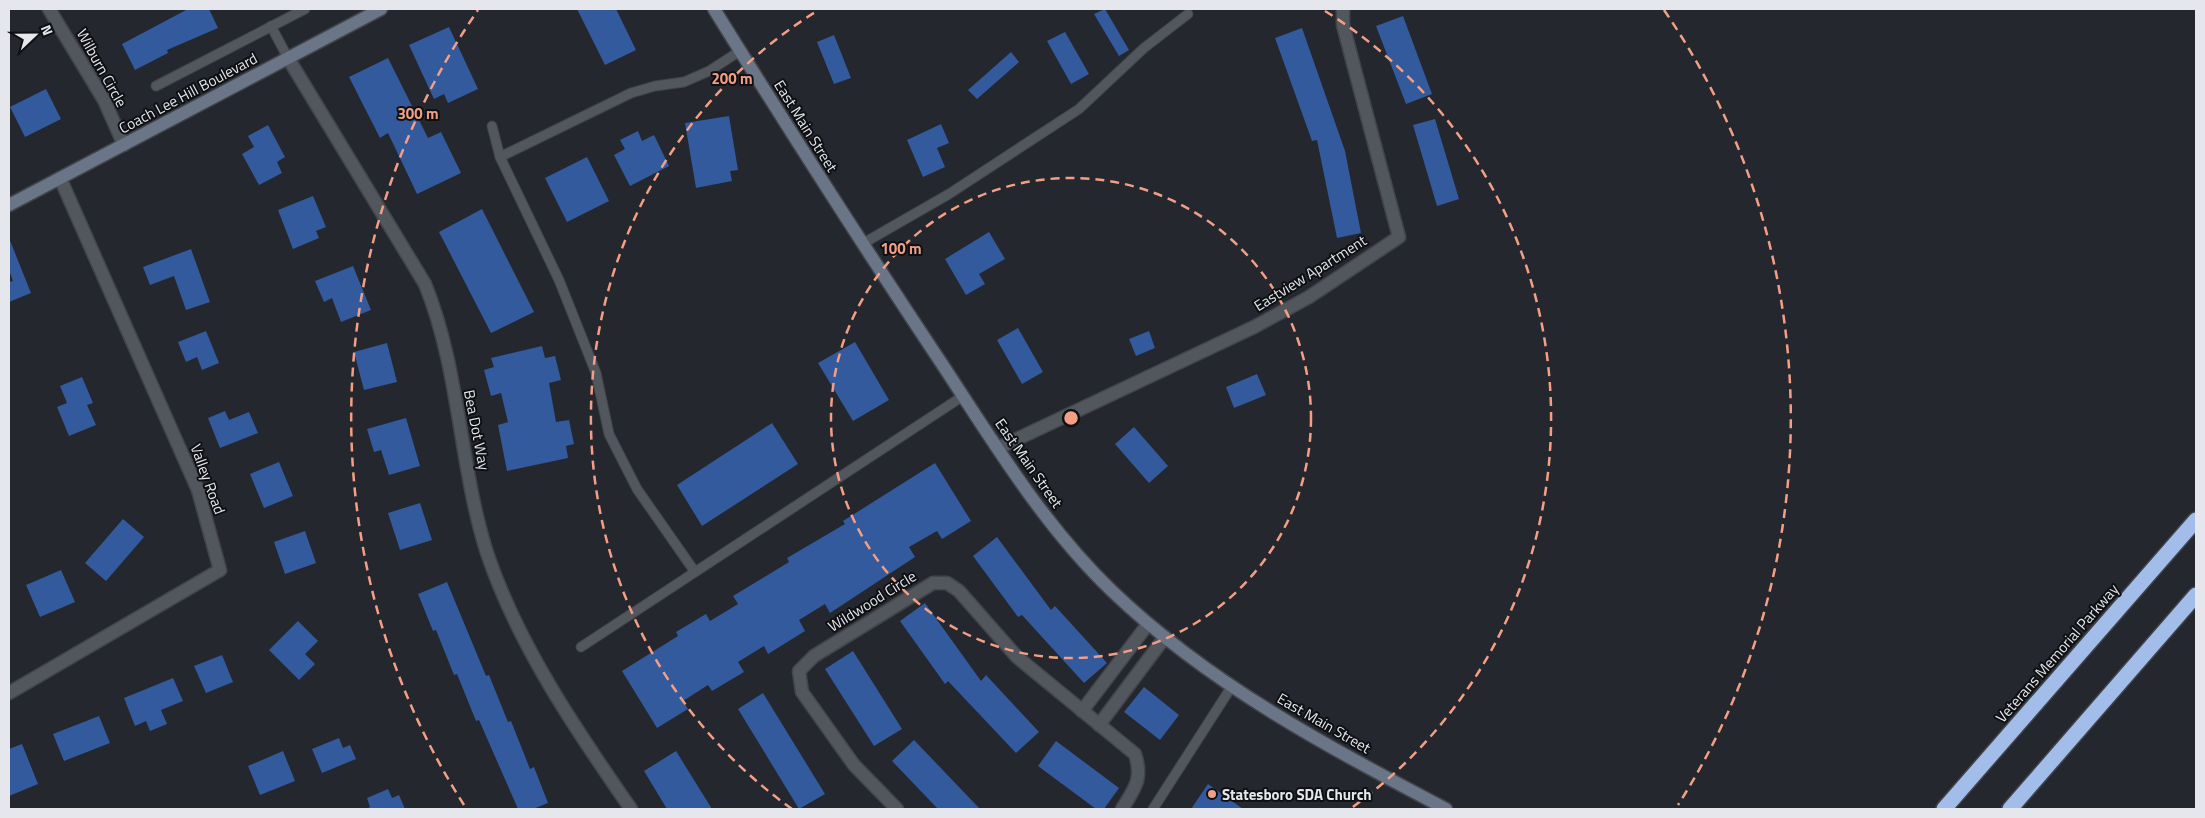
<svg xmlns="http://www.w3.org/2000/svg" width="2205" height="818" viewBox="0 0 2205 818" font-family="'Titillium Web',sans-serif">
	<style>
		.building { fill: #325a9d }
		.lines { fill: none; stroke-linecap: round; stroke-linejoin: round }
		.lane-casing { stroke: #414449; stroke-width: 11 }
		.street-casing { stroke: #414449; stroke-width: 15 }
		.secondary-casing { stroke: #414449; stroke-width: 15 }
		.highway-casing { stroke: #414449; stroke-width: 18 }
		.lane { stroke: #52565d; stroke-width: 9 }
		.street { stroke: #52565d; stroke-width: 12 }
		.secondary { stroke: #6a7587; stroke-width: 12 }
		.highway { stroke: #a2bdea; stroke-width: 15 }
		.ring { fill: none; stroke: #f39f86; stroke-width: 2.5; stroke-dasharray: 9 6 }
		.poi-dot { fill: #f39f86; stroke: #0e1013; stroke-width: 2 }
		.labels { text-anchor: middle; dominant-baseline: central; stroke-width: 4; stroke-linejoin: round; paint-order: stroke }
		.street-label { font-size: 15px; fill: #e5e7ec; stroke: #0e1013 }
		.poi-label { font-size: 15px; font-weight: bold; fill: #e5e7ec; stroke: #0e1013; text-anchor: start }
		.centre { fill: #f39f86; stroke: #0e1013; stroke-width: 2.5 }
		.ring-label { font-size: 15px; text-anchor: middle; font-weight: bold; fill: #f39f86; stroke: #0e1013; stroke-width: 4; stroke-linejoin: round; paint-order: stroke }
	</style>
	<rect width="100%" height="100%" fill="#24272d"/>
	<g class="building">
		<path d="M188 9H209L218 28 167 50 168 53 135 70 122 44Z"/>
		<path d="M577 9H616L636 50 605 65Z"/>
		<path d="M1105 9 1129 50 1119 56 1094 14Z"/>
		<path d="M1403 16 1432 94 1406 104 1376 26Z"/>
		<path d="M449 27 478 89 448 103 444 94 434 99 409 45Z"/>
		<path d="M1302 28 1345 151 1361 233 1337 238 1317 140 1312 141 1275 38Z"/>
		<path d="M1065 32 1089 74 1071 84 1047 41Z"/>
		<path d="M834 35 851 78 834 84 817 42Z"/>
		<path d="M1011 52 1019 62 977 99 968 90Z"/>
		<path d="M388 58 428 138 441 132 461 173 417 194 388 133 380 138 349 77Z"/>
		<path d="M46 89 61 119 25 137 10 107Z"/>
		<path d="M729 116 738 170 730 171 732 181 696 188 685 123Z"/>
		<path d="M1435 119 1459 199 1437 206 1413 125Z"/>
		<path d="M941 124 949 143 937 148 945 167 923 177 907 140Z"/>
		<path d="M268 125 285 157 277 162 282 173 259 185 242 154 254 147 248 136Z"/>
		<path d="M638 131 642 141 654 135 669 166 630 186 614 155 625 149 620 140Z"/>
		<path d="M587 157 609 201 567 222 545 178Z"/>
		<path d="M313 196 326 227 316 231 319 238 293 249 278 210Z"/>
		<path d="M482 209 534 312 491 333 439 232Z"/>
		<path d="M989 232 1005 259 979 274 985 284 966 295 945 259Z"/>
		<path d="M9 238 31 293 9 302V282L13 281 9 270Z"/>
		<path d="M191 249 210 302 186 310 174 276 150 285 143 267Z"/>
		<path d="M353 266 371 310 341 322 332 298 324 302 315 281Z"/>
		<path d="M1018 328 1043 372 1022 384 997 340Z"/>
		<path d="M206 331 219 363 202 370 197 357 186 362 178 342Z"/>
		<path d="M1149 331 1155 348 1136 356 1129 339Z"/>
		<path d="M855 342 889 400 853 421 818 363Z"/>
		<path d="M387 343 397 382 364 390 354 352Z"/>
		<path d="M542 346 545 358 555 356 561 380 549 383 556 422 569 420 574 444 566 446 568 458 507 471 498 425 508 422 501 393 491 396 484 370 494 367 491 358Z"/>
		<path d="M1257 374 1266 395 1234 408 1226 387Z"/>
		<path d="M82 377 93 403 87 405 96 425 69 436 57 407 67 403 60 386Z"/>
		<path d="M225 411 229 420 249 412 258 433 220 448 208 418Z"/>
		<path d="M406 418 420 466 389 475 381 450 374 452 367 429Z"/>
		<path d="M772 423 798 464 702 526 677 485Z"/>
		<path d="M1134 427 1168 466 1149 483 1115 444Z"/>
		<path d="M279 462 293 496 264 508 250 474Z"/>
		<path d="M935 463 971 521 942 539 937 531 909 547 915 557 830 613 825 604 799 620 805 631 768 654 764 646 738 662 744 672 712 691 708 685 683 701 688 709 657 728 622 671 678 636 676 632 706 614 710 621 738 604 733 596 789 562 787 558 845 524 843 521Z"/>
		<path d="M420 503 432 540 400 550 388 513Z"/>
		<path d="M123 519 144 537 106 581 85 563Z"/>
		<path d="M305 531 316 563 285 574 274 542Z"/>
		<path d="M997 537 1051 610 1055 606 1107 663 1084 683 1022 615 1018 617 973 556Z"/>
		<path d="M61 570 75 602 40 617 26 585Z"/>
		<path d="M447 582 486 676 489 675 508 722 511 721 530 769 534 767 548 803 533 809H518L479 720 476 721 457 674 454 675 436 630 433 631 418 594Z"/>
		<path d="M925 603 981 681 986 675 1039 732 1016 753 948 681 945 684 900 621Z"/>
		<path d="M298 621 318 641 305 654 315 664 299 680 269 650Z"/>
		<path d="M853 651 902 729 874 746 825 669Z"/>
		<path d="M222 655 233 682 206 693 194 666Z"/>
		<path d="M173 678 183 701 161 710 167 724 150 731 146 721 135 726 124 698Z"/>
		<path d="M1144 687 1179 715 1160 740 1124 712Z"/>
		<path d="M763 693 825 794 799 809 738 709Z"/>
		<path d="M99 716 110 743 64 761 53 734Z"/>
		<path d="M339 738 343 748 350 745 356 759 322 773 312 749Z"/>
		<path d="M914 740 980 809H938L892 761Z"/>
		<path d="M1056 741 1119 788 1104 809H1096L1038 766Z"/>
		<path d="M22 744 38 784 9 796V749Z"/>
		<path d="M283 751 295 781 260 795 248 766Z"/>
		<path d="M676 751 712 809H667L644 771Z"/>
		<path d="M1208 784 1243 809H1191Z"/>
		<path d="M388 789 392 798 399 795 405 809H366L370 807 367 798Z"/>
	</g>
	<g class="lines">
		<g class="lane-casing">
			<g id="lane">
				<path d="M271 26 288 58"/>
				<path d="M156 86 305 9"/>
				<path d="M492 126 500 157 559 280 596 373 609 434 637 489 695 572"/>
				<path d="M500 157 631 93 655 86 684 82 709 71 740 51"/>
				<path d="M862 244 949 194 1079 109 1144 48 1188 14"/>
				<path d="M581 647 963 396"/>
				<path d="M1153 809 1232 686"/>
			</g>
		</g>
		<g class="street-casing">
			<g id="street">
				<path d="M49 9 104 100 124 145"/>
				<path d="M288 58 425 284C460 370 459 465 487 553 518 645 576 730 631 809"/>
				<path d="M998 448 1254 327 1309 297 1399 237 1343 25V9"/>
				<path d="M9 693 220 570 198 490 60 178"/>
				<path d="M1082 711 1148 624"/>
				<path d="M1099 725 1165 637"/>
				<path d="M897 809 854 765 802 692 799 671 814 656 933 583H947L959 591 1017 657 1135 754C1143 779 1135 788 1122 809"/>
			</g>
		</g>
		<g class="secondary-casing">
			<g id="secondary">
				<path d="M714 9C788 128 864 247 942 364 994 443 1044 526 1112 591 1209 684 1328 747 1446 809"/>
				<path d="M9 205 381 9"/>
			</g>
		</g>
		<g class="highway-casing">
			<g id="highway">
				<path d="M1944 809 2196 520"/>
				<path d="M2010 809 2196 595"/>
			</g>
		</g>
		<use href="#lane" class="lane"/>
		<use href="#street" class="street"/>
		<use href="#secondary" class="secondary"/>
		<use href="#highway" class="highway"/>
	</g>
	<g class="ring">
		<circle cx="1071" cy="418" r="240"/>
		<path d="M792 809A480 480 0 0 1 817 11M1325 11A480 480 0 0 1 1350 809"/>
		<path d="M464 805A720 720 0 0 1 478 10M1664 10A720 720 0 0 1 1678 805"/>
	</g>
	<circle class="poi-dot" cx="1212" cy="794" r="5"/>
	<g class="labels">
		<g class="street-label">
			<text transform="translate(102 68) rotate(61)">Wilburn Circle</text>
			<text transform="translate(188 93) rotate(-28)">Coach Lee Hill Boulevard</text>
			<text transform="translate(806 126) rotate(58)">East Main Street</text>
			<text transform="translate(1310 273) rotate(-32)">Eastview Apartment</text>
			<text transform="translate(477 430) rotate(79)">Bea Dot Way</text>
			<text transform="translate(1029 463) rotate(55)">East Main Street</text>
			<text transform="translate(208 479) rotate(70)">Valley Road</text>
			<text transform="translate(872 601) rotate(-32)">Wildwood Circle</text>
			<text transform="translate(2057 653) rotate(-49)">Veterans Memorial Parkway</text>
			<text transform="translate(1324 723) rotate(30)">East Main Street</text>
		</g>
		<g class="poi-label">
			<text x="1222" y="794">Statesboro SDA Church</text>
		</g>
	</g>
	<circle cx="1071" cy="418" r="8" class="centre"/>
	<g class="ring-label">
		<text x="732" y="84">200 m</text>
		<text x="418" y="119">300 m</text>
		<text x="901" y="254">100 m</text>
	</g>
	<rect width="2205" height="818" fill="none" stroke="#e5e7ec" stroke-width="20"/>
	<g transform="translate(35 35) rotate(68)" stroke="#0e1013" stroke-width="4" paint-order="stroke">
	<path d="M0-4L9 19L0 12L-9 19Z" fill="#e5e7ec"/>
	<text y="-8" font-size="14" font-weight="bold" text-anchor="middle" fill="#e5e7ec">N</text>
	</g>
</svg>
